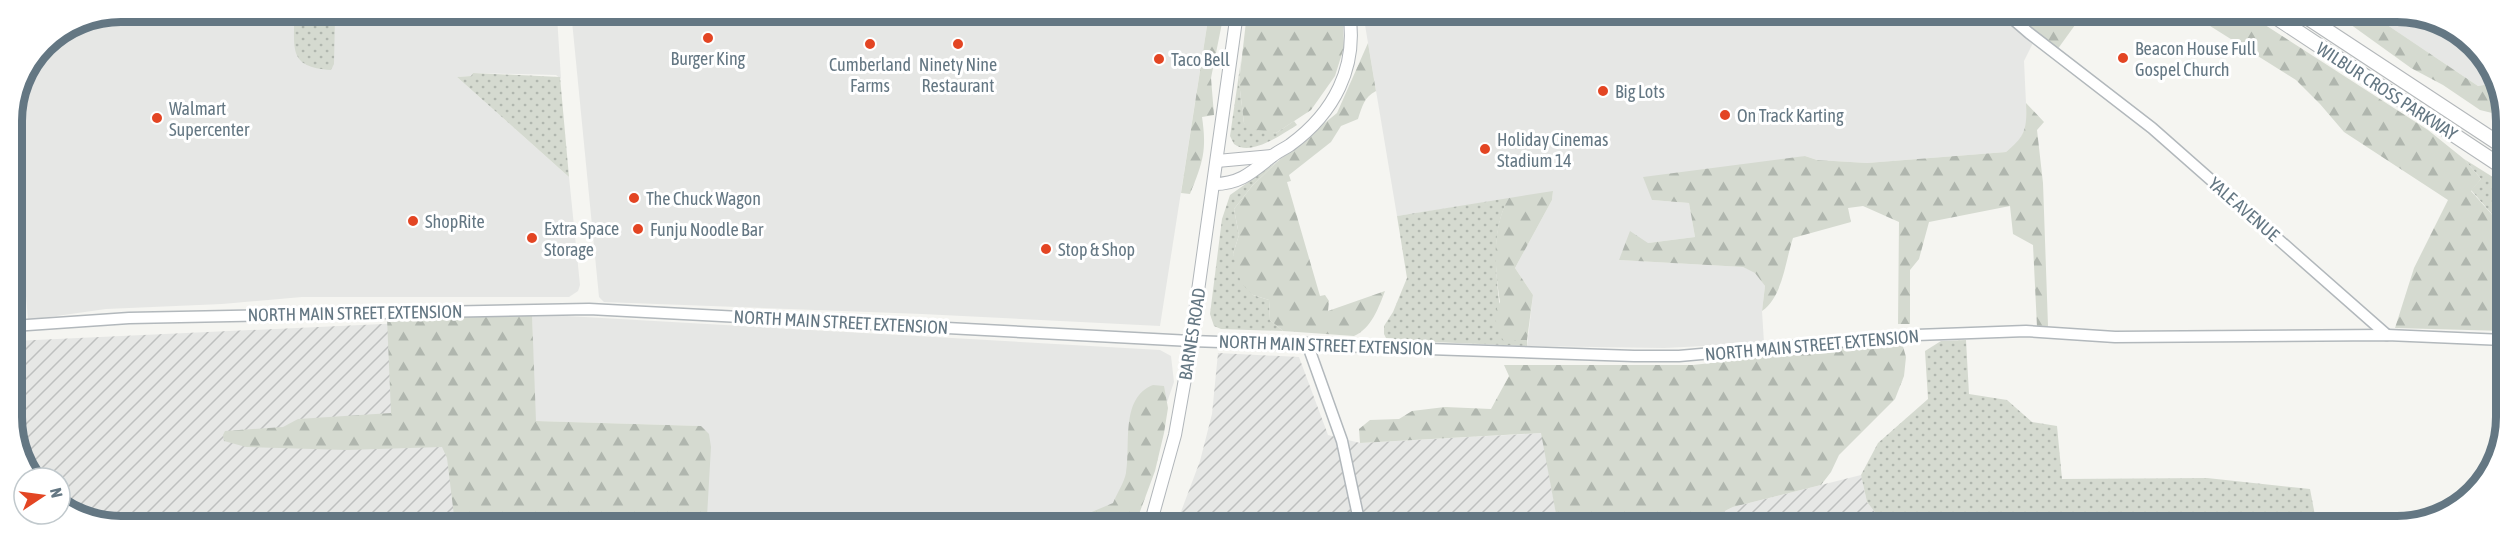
<svg xmlns="http://www.w3.org/2000/svg" width="2518" height="538" viewBox="0 0 2518 538" font-family="'Asap Condensed',sans-serif">
	<style>
		.built { fill: #e6e7e5 }
		.industrial { fill: url(#industrial-furrows) }
		.grass { fill: url(#grass-dots) }
		.forest { fill: url(#forest-firs) }
		.lines { fill: none; stroke-linecap: round; stroke-linejoin: round }
		.secondary-casing { stroke: #b2b8bc; stroke-width: 13 }
		.primary-casing { stroke: #b1b6ba; stroke-width: 14 }
		.highway-casing { stroke: #b3b7ba; stroke-width: 16 }
		.secondary { stroke: #fff; stroke-width: 10 }
		.primary { stroke: #fff; stroke-width: 12 }
		.highway { stroke: #fff; stroke-width: 14 }
		.poi-dot { fill: #e34523; stroke: #fff; stroke-width: 2 }
		.labels { text-anchor: middle; dominant-baseline: central; stroke-width: 6; stroke-linejoin: round; paint-order: stroke }
		.poi-label { font-size: 18px; fill: #647783; stroke: #fff; text-anchor: start }
		.street-label { font-size: 18px; fill: #647783; stroke: #fff }
		.rim { fill: none; stroke: #647783; stroke-width: 8 }
	</style>
	<defs>
		<pattern id="industrial-furrows" width="10" height="10" patternUnits="userSpaceOnUse" patternTransform="scale(1.5)"><rect width="10" height="10" fill="#e6e7e5"/><path d="M-1 1l2-2M0 10L10 0M9 11l2-2" fill="none" stroke="#bec0bf"/></pattern>
		<pattern id="grass-dots" width="8" height="8" patternUnits="userSpaceOnUse" patternTransform="scale(1.5)"><rect width="8" height="8" fill="#d5dad0"/><path d="M2 2h.1M6 6h.1" fill="none" stroke="#b0b6ae" stroke-width="1.8" stroke-linecap="round"/></pattern>
		<pattern id="forest-firs" width="22" height="20" patternUnits="userSpaceOnUse" patternTransform="scale(1.5)"><rect width="22" height="20" fill="#d5dad0"/><path d="M5 1l3.5 6h-7zM16 11l3.5 6h-7z" fill="#b0b6ae"/></pattern>
	</defs>
	<rect width="100%" height="100%" fill="#f5f5f1"/>
	<g class="built">
		<path d="M121 12H522L557 16 561 79 556 75 473 73 471 76 457 77 569 177 580 285 578 291 569 297H302L222 304 106 309 28 320 24 272 21 154 12 153V114L44 44 80 20Z"/>
		<path d="M688 13H1209L1160 326 922 314 604 302 599 297 572 21 575 19Z"/>
		<path d="M1363 13 2000 14 2033 43 2024 61 2027 125 2019 142 2006 152 1867 163 1817 160 1805 156 1652 200 1689 203 1695 237 1648 243 1619 260 1743 267 1755 272 1765 286 1762 311 1764 343 1664 348 1527 346 1533 295 1515 268 1552 200 1553 192 1397 216Z"/>
		<path d="M2371 14H2418L2474 44 2495 83 2478 86Z"/>
		<path d="M532 314 1160 350 1171 356 1174 382 1125 525 698 524 701 426 535 421Z"/>
	</g>
	<g class="industrial">
		<path d="M447 321 457 524H100L60 503V478H35L14 439V341Z"/>
		<path d="M1218 353 1299 357 1328 435 1360 443 1542 433 1558 525H1176L1200 461 1212 414Z"/>
		<path d="M1861 475 1867 502 1881 520 1892 525H1696L1733 507Z"/>
		<path d="M1985 512 2001 516 2010 522 2037 525H1939Z"/>
	</g>
	<g class="grass">
		<path d="M294 12H333L335 17 334 64 331 70C287 67 295 49 294 12Z"/>
		<path d="M1241 60 1239 82 1244 123 1276 133 1294 121 1297 125C1282 134 1251 157 1234 144L1230 136Z"/>
		<path d="M473 73 560 77 569 177 457 77 471 76Z"/>
		<path d="M2464 159 2504 184V228L2471 190 2481 179Z"/>
		<path d="M1278 161 1252 186 1234 209 1239 235 1233 254 1253 295 1269 300 1270 320 1283 331 1221 329 1214 326 1210 314 1222 219 1230 195Z"/>
		<path d="M1509 198C1486 236 1500 297 1503 339L1527 340V346L1387 340 1384 334V326L1393 312 1407 278 1397 216Z"/>
		<path d="M1966 340 1969 394 2007 400 2032 422 2057 426 2062 479 2207 478 2310 489 2317 526 2037 525 2010 522 2001 516 1985 512 1939 525H1892L1881 520 1867 502 1861 475 1878 443 1928 399 1925 351 1941 341Z"/>
	</g>
	<g class="forest">
		<path d="M1209 13H1224L1211 78 1214 115 1202 117C1207 151 1203 162 1190 194L1181 193Z"/>
		<path d="M1247 13H1332V24H1343L1344 47 1335 76 1311 110 1276 133 1251 129 1244 123 1239 82Z"/>
		<path d="M2017 14H2083L2057 50Z"/>
		<path d="M2191 14H2248L2428 130 2464 159 2481 179 2471 191 2504 228V331L2395 328 2414 268 2448 200 2344 132 2320 104 2296 80Z"/>
		<path d="M2336 14H2371L2478 86 2495 83 2504 99V116L2480 110 2443 85 2411 68Z"/>
		<path d="M1368 43 1376 91C1364 97 1362 107 1358 119L1341 126 1331 142 1289 175 1291 181 1287 182 1320 296 1325 295 1329 301 1328 311 1385 291C1379 307 1371 329 1354 336L1283 331 1270 320 1269 300 1253 295 1241 283 1233 254 1239 235 1234 209 1252 186 1278 161 1337 113Z"/>
		<path d="M2026 103 2044 122 2037 130 2043 183 2048 326 2037 327 2033 245 2013 234 2010 206 1929 222 1919 259 1910 270V324H1898L1899 222 1863 206 1848 208 1851 222 1793 238C1785 262 1783 296 1762 311L1765 286 1755 273 1743 267 1619 260 1630 231 1648 243 1695 237 1689 203 1652 200 1643 177 1805 156 1817 160 1867 163 2006 152C2026 136 2027 128 2026 103Z"/>
		<path d="M1553 191 1552 200 1515 268 1533 295 1527 340H1503C1496 326 1492 315 1500 302 1495 270 1491 227 1509 198Z"/>
		<path d="M532 314 536 421 701 426 709 434 711 447 707 517 712 524H455L447 458 442 447 346 450 246 447 224 441 223 435 225 431 283 427 298 419 391 413 387 318Z"/>
		<path d="M1887 343H1902L1906 357 1904 376 1895 399 1839 455 1831 472 1821 485 1733 507 1696 525H1558L1541 433 1360 443 1359 429 1370 420 1399 419 1412 411 1445 407 1491 409 1509 376 1504 365H1693Z"/>
		<path d="M1153 385 1164 386 1168 408 1164 433 1155 471 1135 525H1061L1113 503C1117 493 1124 483 1126 473 1131 444 1120 398 1153 385Z"/>
	</g>
	<g class="lines">
		<g class="secondary-casing">
			<g id="secondary">
				<path d="M2007 14 2029 33 2152 128 2387 335"/>
				<path d="M13 326 129 318 589 309 1191 341 1634 356H1679L1916 335 2026 331 2115 337 2387 335 2504 340"/>
				<path d="M1307 343 1342 441 1360 525"/>
			</g>
		</g>
		<g class="primary-casing">
			<g id="primary">
				<path d="M1217 161 1272 156"/>
				<path d="M1214 184C1240 184 1252 172 1271 157 1277 152 1284 149 1290 145 1334 113 1358 67 1349 13"/>
				<path d="M1150 525 1175 435 1188 362 1237 13"/>
			</g>
		</g>
		<g class="highway-casing">
			<g id="highway">
				<path d="M2271 14 2504 168"/>
				<path d="M2302 14 2504 147"/>
			</g>
		</g>
		<use href="#secondary" class="secondary"/>
		<use href="#primary" class="primary"/>
		<use href="#highway" class="highway"/>
	</g>
	<g class="poi-dot">
		<circle cx="708" cy="38" r="6"/>
		<circle cx="870" cy="44" r="6"/>
		<circle cx="958" cy="44" r="6"/>
		<circle cx="2123" cy="58" r="6"/>
		<circle cx="1159" cy="59" r="6"/>
		<circle cx="1603" cy="91" r="6"/>
		<circle cx="1725" cy="115" r="6"/>
		<circle cx="157" cy="118" r="6"/>
		<circle cx="1485" cy="149" r="6"/>
		<circle cx="634" cy="198" r="6"/>
		<circle cx="413" cy="221" r="6"/>
		<circle cx="638" cy="229" r="6"/>
		<circle cx="532" cy="238" r="6"/>
		<circle cx="1046" cy="249" r="6"/>
	</g>
	<g class="labels">
		<g class="poi-label">
			<text x="2135" y="48">Beacon House Full<tspan x="2135" dy="21">Gospel Church</tspan></text>
			<text x="708" y="58" text-anchor="middle">Burger King</text>
			<text x="1171" y="59">Taco Bell</text>
			<text x="870" y="64" text-anchor="middle">Cumberland<tspan x="870" dy="21">Farms</tspan></text>
			<text x="958" y="64" text-anchor="middle">Ninety Nine<tspan x="958" dy="21">Restaurant</tspan></text>
			<text x="1615" y="91">Big Lots</text>
			<text x="169" y="108">Walmart<tspan x="169" dy="21">Supercenter</tspan></text>
			<text x="1737" y="115">On Track Karting</text>
			<text x="1497" y="139">Holiday Cinemas<tspan x="1497" dy="21">Stadium 14</tspan></text>
			<text x="646" y="198">The Chuck Wagon</text>
			<text x="425" y="221">ShopRite</text>
			<text x="544" y="228">Extra Space<tspan x="544" dy="21">Storage</tspan></text>
			<text x="650" y="229">Funju Noodle Bar</text>
			<text x="1058" y="249">Stop &amp; Shop</text>
		</g>
		<g class="street-label">
			<text transform="translate(2387 91) rotate(33)">WILBUR CROSS PARKWAY</text>
			<text transform="translate(2244 209) rotate(41)">YALE AVENUE</text>
			<text transform="translate(355 313) rotate(-1)">NORTH MAIN STREET EXTENSION</text>
			<text transform="translate(841 322) rotate(3)">NORTH MAIN STREET EXTENSION</text>
			<text transform="translate(1192 334) rotate(-81)">BARNES ROAD</text>
			<text transform="translate(1326 345) rotate(2)">NORTH MAIN STREET EXTENSION</text>
			<text transform="translate(1812 345) rotate(-5)">NORTH MAIN STREET EXTENSION</text>
		</g>
	</g>
	<path d="M0 0H2518V538H0ZM121 22H2397A99 99 0 0 1 2496 121V417A99 99 0 0 1 2397 516H121A99 99 0 0 1 22 417V121A99 99 0 0 1 121 22Z" fill="#fff" fill-rule="evenodd"/>
	<path class="rim" d="M121 22H2397A99 99 0 0 1 2496 121V417A99 99 0 0 1 2397 516H121A99 99 0 0 1 22 417V121A99 99 0 0 1 121 22Z"/>
	<g transform="translate(42 496) rotate(77)"><circle r="28" fill="#ffffff" stroke="#c1c9cd" stroke-width="1.5"/>
	<path d="M0-4.5L10 22L0 15L-10 22Z" fill="#e34523"/>
	<text y="-9" font-size="16" font-weight="bold" text-anchor="middle" fill="#647783">N</text>
	</g>
</svg>
